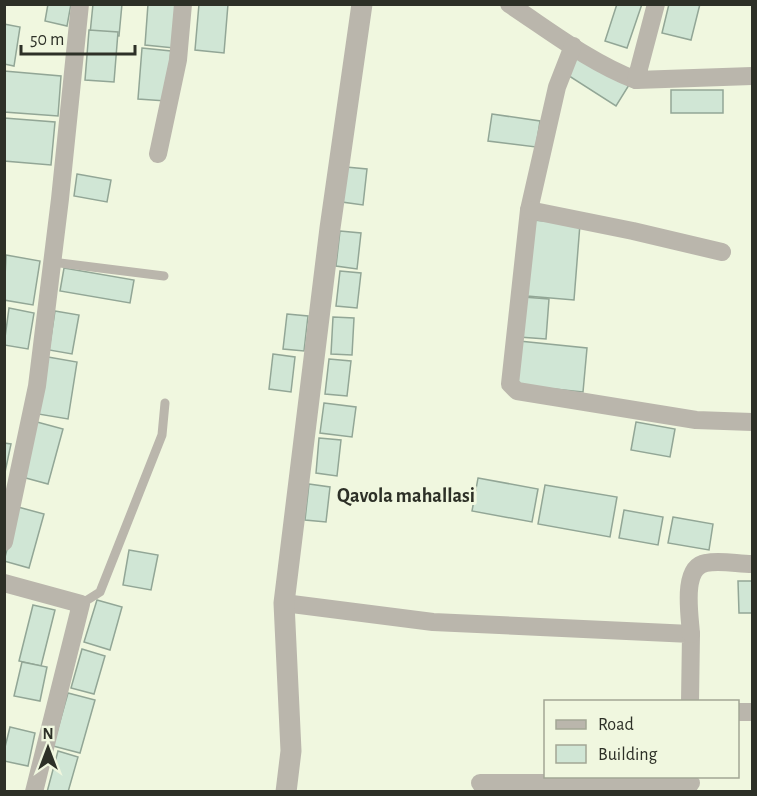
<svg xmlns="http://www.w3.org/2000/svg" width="757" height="796" viewBox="0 0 757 796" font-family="'Alegreya Sans',sans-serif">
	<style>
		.building { fill: #d0e6d5; stroke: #92a696; stroke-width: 1.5 }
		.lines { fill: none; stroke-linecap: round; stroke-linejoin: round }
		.service { stroke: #bab6ac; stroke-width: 9 }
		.minor { stroke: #bab6ac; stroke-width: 18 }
		.tertiary { stroke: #bab6ac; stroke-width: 21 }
		.labels { text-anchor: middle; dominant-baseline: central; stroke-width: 6; stroke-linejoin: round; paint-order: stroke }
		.neighbourhood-label { font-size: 20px; font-weight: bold; fill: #2d3027; stroke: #f0f7df }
	</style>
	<rect width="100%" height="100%" fill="#f0f7df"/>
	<g class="building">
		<path d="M48 4H71L67 26 45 21Z"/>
		<path d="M93 4H122L119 36 90 34Z"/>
		<path d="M148 4H177L174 48 145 45Z"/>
		<path d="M199 4H228L224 53 195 50Z"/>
		<path d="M617 4H642L627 48 605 41Z"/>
		<path d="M669 4H700L691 40 662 33Z"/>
		<path d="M4 24 20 27 14 66 4 64Z"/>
		<path d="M89 30 118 32 114 82 85 80Z"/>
		<path d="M142 48 171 51 166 101 138 99Z"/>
		<path d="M579 54 629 85 616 106 566 74Z"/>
		<path d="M4 71 61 76 58 116 4 112Z"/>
		<rect x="671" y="90" width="52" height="23"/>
		<path d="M492 114 540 121 536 147 488 141Z"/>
		<path d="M4 118 55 122 51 165 4 161Z"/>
		<path d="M346 167 367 169 363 205 342 202Z"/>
		<path d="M77 174 111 180 107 202 74 196Z"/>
		<path d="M533 220 580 224 574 300 527 296Z"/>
		<path d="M340 231 361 233 357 269 336 266Z"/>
		<path d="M6 255 40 261 33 305 4 300Z"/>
		<path d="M64 268 134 280 130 303 60 291Z"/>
		<path d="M340 271 361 273 357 308 336 306Z"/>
		<path d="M523 297 549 299 546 339 519 337Z"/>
		<path d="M9 308 34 313 28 349 4 345Z"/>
		<path d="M55 311 79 315 72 354 49 350Z"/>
		<path d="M287 314 308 316 304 351 283 349Z"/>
		<path d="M333 317 354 318 352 355 331 354Z"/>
		<path d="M519 341 587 348 583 392 515 385Z"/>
		<path d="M273 354 295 357 291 392 269 389Z"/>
		<path d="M48 357 77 362 68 419 38 414Z"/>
		<path d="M329 359 351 361 347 396 325 394Z"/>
		<path d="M324 403 356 407 352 437 320 433Z"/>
		<path d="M37 422 63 429 48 484 22 477Z"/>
		<path d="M636 422 675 429 670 457 631 450Z"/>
		<path d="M319 438 341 440 337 476 316 473Z"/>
		<path d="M4 443 11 444 4 477Z"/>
		<path d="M478 478 538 489 532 522 472 511Z"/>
		<path d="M309 484 330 487 326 522 305 520Z"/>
		<path d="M545 485 617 497 610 537 538 524Z"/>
		<path d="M18 507 44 514 29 568 4 561Z"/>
		<path d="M624 510 663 517 658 545 619 538Z"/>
		<path d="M673 517 713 524 709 550 668 543Z"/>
		<path d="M129 550 158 555 151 590 123 585Z"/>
		<path d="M738 581H752V613H739Z"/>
		<path d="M97 600 122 607 110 650 84 642Z"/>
		<path d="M33 605 55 610 41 666 19 661Z"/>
		<path d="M82 649 105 656 94 694 71 688Z"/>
		<path d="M22 662 47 667 40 701 14 696Z"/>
		<path d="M68 693 95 700 80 753 53 746Z"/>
		<path d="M10 727 35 733 28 766 4 761V751Z"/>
		<path d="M58 751 78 757 68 792H47Z"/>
	</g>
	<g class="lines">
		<g class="service">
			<path d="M52 262 164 276"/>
			<path d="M81 604 100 592 162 435 165 403"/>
		</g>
		<g class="minor">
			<path d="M509 4C550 31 591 63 636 80"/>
			<path d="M656 4 636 80 752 76"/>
			<path d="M573 46 557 87 529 210 510 384 517 391 696 420 752 422"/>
			<path d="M158 154 178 60 183 4"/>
			<path d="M529 210 633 231 722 252"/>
			<path d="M4 542 37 386 60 199 80 4"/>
			<path d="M4 583 81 604 34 792"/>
			<path d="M284 603 433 622 691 634 690 702"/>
			<path d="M691 634C690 616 681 567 706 563 720 560 738 564 752 564"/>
			<path d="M738 712H752"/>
			<path d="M480 783H691"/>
		</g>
		<path class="tertiary" d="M286 792 291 751 284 603 330 228 362 4"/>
	</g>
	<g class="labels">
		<g class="neighbourhood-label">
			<text x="406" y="496">Qavola mahallasi</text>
		</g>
	</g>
	<rect width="757" height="796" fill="none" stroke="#2d3027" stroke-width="12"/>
	<rect x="544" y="700" width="195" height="78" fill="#f0f7df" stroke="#a2a795" stroke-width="1.5"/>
	<rect x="556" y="720" width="30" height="9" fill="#bab6ac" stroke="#a2a795" stroke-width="1.5"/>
	<text x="598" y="730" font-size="18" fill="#2d3027">Road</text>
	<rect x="556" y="745" width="30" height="18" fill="#d0e6d5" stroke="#a2a795" stroke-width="1.5"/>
	<text x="598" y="760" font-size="18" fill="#2d3027">Building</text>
	<g transform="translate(48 748)" stroke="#f0f7df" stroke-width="4.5" paint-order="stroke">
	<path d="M0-4.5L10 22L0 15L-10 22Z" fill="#2d3027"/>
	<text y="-9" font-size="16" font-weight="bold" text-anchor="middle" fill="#2d3027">N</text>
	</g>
	<path d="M21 45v9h114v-9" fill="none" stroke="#2d3027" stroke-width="3"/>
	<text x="30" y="45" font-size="18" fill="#2d3027" stroke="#f0f7df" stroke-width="4.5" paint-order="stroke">50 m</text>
</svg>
